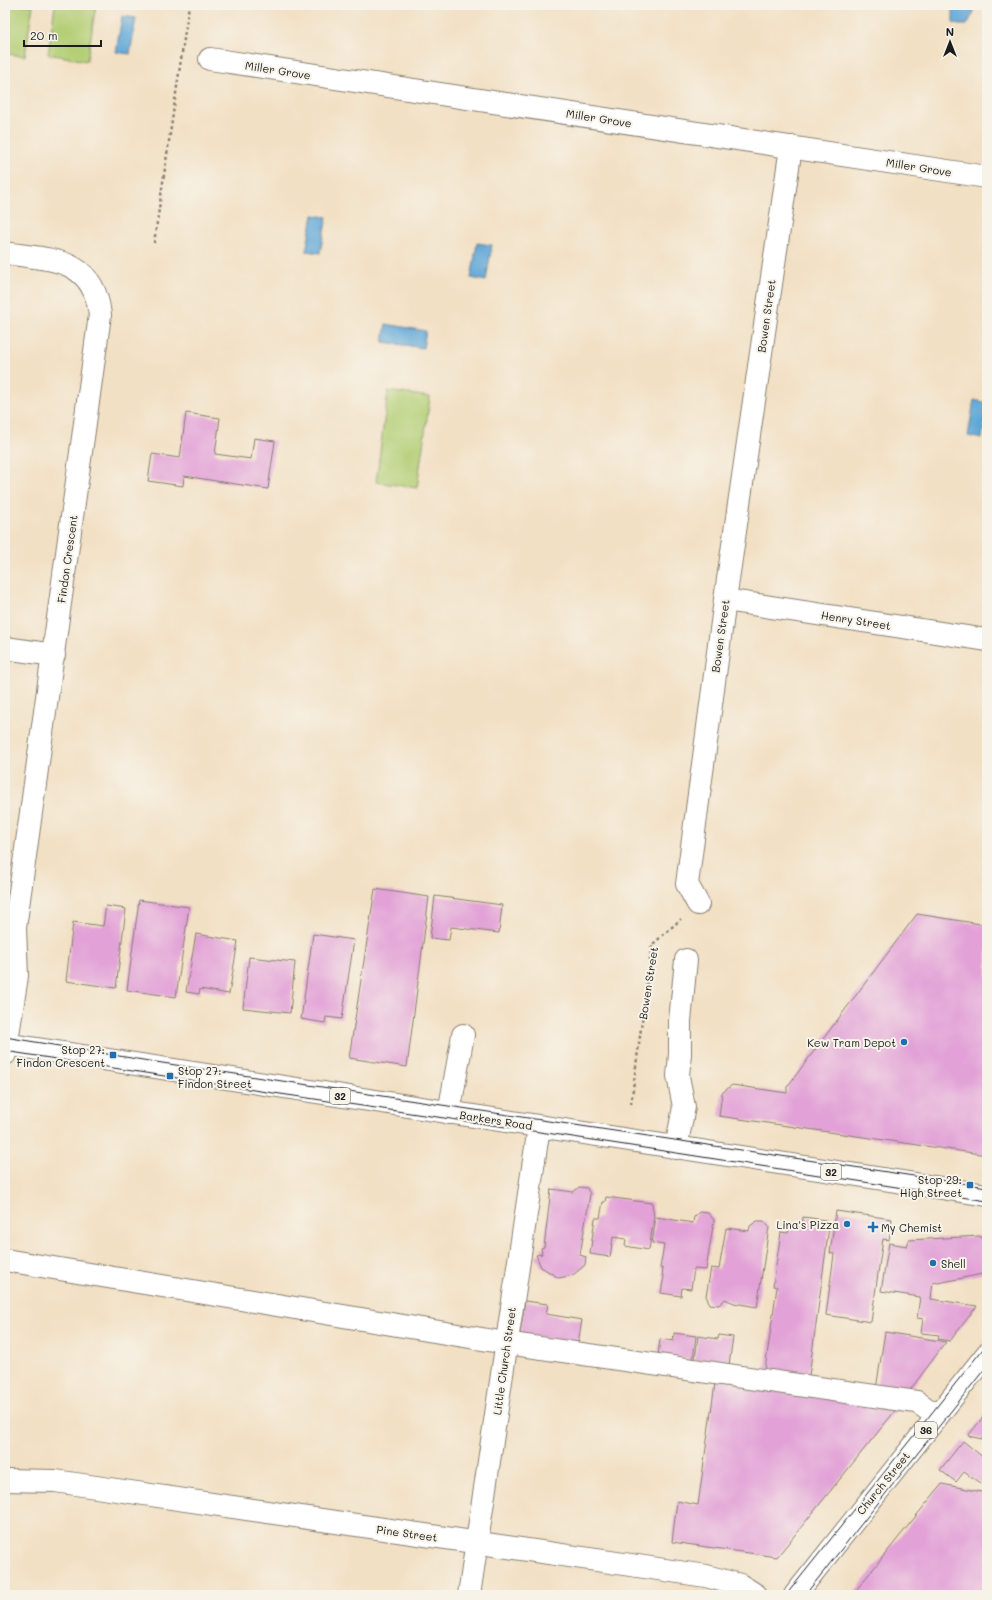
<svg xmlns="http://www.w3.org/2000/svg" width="992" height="1600" viewBox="0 0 992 1600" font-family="Mali,sans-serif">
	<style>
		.green { fill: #b3ce75; stroke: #687548 }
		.water { fill: #61a7d7; stroke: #3e627a }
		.building { fill: #e2a1d7 }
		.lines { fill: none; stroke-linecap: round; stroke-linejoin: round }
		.minor-casing { stroke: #877e70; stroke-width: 24 }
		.major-casing { stroke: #877e70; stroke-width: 24 }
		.path { stroke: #877e70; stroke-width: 2.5; stroke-dasharray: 3 3; stroke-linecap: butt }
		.minor { stroke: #fff; stroke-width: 22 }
		.major { stroke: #fff; stroke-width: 22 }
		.tram { stroke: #1c1c1c; stroke-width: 1 }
		.poi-dot { fill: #1f6fb2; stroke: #f7f3e8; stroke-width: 1.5 }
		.labels { text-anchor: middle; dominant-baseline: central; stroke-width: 4; stroke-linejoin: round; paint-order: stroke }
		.shield { fill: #f7f3e8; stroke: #5e5c59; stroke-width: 1 }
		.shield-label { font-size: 10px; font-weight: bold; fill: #1c1c1c }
		.street-label { font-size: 11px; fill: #1c1c1c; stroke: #f7f3e8 }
		.poi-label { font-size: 11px; fill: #1c1c1c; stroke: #f7f3e8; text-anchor: end }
	</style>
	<rect width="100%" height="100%" fill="#f7f3e8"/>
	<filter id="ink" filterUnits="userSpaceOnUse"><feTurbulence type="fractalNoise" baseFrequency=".025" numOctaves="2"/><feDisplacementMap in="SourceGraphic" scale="8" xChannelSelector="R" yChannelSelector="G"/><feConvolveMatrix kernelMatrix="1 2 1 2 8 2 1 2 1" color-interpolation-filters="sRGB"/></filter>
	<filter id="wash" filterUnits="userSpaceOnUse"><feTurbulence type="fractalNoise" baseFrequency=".012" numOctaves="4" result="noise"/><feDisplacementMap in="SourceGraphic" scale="16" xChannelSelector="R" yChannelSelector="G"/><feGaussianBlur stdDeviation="0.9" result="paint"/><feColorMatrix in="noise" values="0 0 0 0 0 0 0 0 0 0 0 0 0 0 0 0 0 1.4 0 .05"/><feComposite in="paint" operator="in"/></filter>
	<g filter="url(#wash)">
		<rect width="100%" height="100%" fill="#f2e0c4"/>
		<g class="green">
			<path d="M5 5H33L25 56 5 54Z"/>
			<path d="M55 5H96L87 61 48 54Z"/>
			<path d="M388 391 430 397 417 488 376 482Z"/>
		</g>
		<g class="water">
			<path d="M953 5H975L973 14 967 25H959L953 23Z"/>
			<path d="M122 16 136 18 130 54 116 52Z"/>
			<path d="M313 215 327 217 320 253 306 251Z"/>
			<path d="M477 243 492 245 486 281 471 278Z"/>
			<path d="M386 324 426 331 423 348 383 342Z"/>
			<path d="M974 400 987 403 982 439 968 436Z"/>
		</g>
		<g id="blocks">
			<g class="building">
				<path d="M186 413 220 418 215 454 251 459 254 438 275 441 268 489 184 476 183 486 148 481 152 454 180 458Z"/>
				<path d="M375 889 429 897 407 1067 349 1058Z"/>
				<path d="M435 896 502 905 499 933 451 927 449 940 430 938Z"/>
				<path d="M139 900 189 907 176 997 127 990Z"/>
				<path d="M106 906 126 909 116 988 66 981 73 922 103 926Z"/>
				<path d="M917 914 987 925V1155L719 1116 722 1093 732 1085 787 1093V1087Z"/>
				<path d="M196 934 238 941 229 994 200 989 199 994 186 992Z"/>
				<path d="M313 934 354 940 342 1019 326 1017 325 1023 301 1019Z"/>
				<path d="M249 957 295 962 290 1013 243 1008Z"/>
				<path d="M579 1187 587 1188 590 1194 580 1255 586 1257 585 1265 573 1275 559 1278 541 1267 536 1255 542 1254 541 1248 544 1247 551 1189 573 1192Z"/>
				<path d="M606 1197 652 1203 654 1217 649 1250 625 1246 626 1239 613 1237 610 1257 590 1254 595 1218H600L603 1202H605Z"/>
				<path d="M836 1211 892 1219 889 1240 883 1239 871 1322 826 1315 834 1254 830 1253Z"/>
				<path d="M699 1212 708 1213 714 1220 706 1270 694 1269 691 1289 682 1288 681 1296 661 1293 664 1276H662L663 1269 660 1268 664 1245 652 1243 656 1217 693 1223 694 1217Z"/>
				<path d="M803 1217 826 1220 825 1226 829 1227 809 1376 765 1369 777 1287 773 1286 781 1232 788 1233 789 1226 802 1228Z"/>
				<path d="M757 1221H764L769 1227 757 1307 734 1303 725 1299 719 1305 710 1304 706 1296 711 1268 719 1269 726 1228 749 1231 750 1226Z"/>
				<path d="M980 1236 987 1244V1273L938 1283 933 1282 931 1299 977 1306 950 1341 938 1339 939 1335 921 1333 923 1319 917 1318 920 1297 881 1291 889 1243 907 1246 909 1240Z"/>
				<path d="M525 1301 548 1304 546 1314 582 1320 578 1343 520 1334Z"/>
				<path d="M885 1332 946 1342 907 1394 876 1389Z"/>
				<path d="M674 1333 696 1336 693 1360 658 1355 660 1339 673 1341Z"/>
				<path d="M719 1335 733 1337 729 1365 695 1360 698 1336 718 1339Z"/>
				<path d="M716 1376 899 1406 777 1557 672 1542 677 1501 698 1505Z"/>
				<path d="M987 1412V1440L968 1436Z"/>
				<path d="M963 1441 984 1458 987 1453V1488L964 1472 956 1482 940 1470Z"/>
				<path d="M942 1484 987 1493V1595H852Z"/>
			</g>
		</g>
	</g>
	<g filter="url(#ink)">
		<use href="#blocks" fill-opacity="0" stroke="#877e70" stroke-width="1"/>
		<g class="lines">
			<g class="minor-casing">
				<g id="minor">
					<path d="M210 59 987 177"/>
					<path d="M5 253C51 260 94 257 100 315L15 928 17 976 5 1054"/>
					<path d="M725 600 987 640"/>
					<path d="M5 648 54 655"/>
					<path d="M698 904 687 884 725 600 791 147"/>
					<path d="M449 1113 463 1035"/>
					<path d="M676 1148 684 1107 678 1076 680 1054V1021L686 960"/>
					<path d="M5 1260 506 1343 909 1401 917 1402 937 1416"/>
					<path d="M5 1480 55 1481 706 1576 740 1585 756 1595"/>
					<path d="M469 1595 539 1127"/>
				</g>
			</g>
			<g class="major-casing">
				<g id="major">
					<path d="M5 1044 987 1195"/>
					<path d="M795 1595 987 1354"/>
				</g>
			</g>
			<g class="path">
				<path d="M154 243 189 5"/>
				<path d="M631 1104 652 945 681 919"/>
			</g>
			<use href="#minor" class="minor"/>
			<use href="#major" class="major"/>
			<g class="tram">
				<path d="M5 1037 149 1061 987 1187"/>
				<path d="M5 1051 260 1091 560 1135 987 1201"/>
				<path d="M786 1595 987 1344"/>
				<path d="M805 1595 987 1366"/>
			</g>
		</g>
	</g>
	<g class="poi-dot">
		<circle cx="904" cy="1042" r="4"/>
		<rect x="109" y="1051" width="8" height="8" rx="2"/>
		<rect x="166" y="1072" width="8" height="8" rx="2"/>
		<rect x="966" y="1181" width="8" height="8" rx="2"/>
		<circle cx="847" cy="1224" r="4"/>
		<path d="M871 1221h4v4h4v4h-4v4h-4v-4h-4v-4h4z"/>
		<circle cx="933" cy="1263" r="4"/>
	</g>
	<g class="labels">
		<g class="shield">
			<rect x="330" y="1088" width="20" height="16" rx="3"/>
			<rect x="821" y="1164" width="20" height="16" rx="3"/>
			<rect x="915" y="1422" width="22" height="16" rx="3"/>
		</g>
		<g class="shield-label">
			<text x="340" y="1096">32</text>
			<text x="831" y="1172">32</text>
			<text x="926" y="1430">36</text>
		</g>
		<g class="street-label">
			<text transform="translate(278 70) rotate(9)">Miller Grove</text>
			<text transform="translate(599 118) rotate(9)">Miller Grove</text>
			<text transform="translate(919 167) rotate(9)">Miller Grove</text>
			<text transform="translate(766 316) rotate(-82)">Bowen Street</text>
			<text transform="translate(67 559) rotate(-82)">Findon Crescent</text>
			<text transform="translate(856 620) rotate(9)">Henry Street</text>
			<text transform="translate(720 636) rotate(-82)">Bowen Street</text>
			<text transform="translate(648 983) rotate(-81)">Bowen Street</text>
			<text transform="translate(496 1120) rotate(9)">Barkers Road</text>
			<text transform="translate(504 1361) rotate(-82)">Little Church Street</text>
			<text transform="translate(883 1483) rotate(-51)">Church Street</text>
			<text transform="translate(407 1533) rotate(8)">Pine Street</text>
		</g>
		<g class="poi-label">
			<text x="896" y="1042">Kew Tram Depot</text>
			<text x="105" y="1049">Stop 27:<tspan x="105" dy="13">Findon Crescent</tspan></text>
			<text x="178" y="1070" text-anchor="start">Stop 27:<tspan x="178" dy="13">Findon Street</tspan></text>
			<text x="962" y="1179">Stop 29:<tspan x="962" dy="13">High Street</tspan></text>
			<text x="839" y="1224">Lina's Pizza</text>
			<text x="881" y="1227" text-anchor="start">My Chemist</text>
			<text x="941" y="1263" text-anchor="start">Shell</text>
		</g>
	</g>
	<rect width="992" height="1600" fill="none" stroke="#f7f3e8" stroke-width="20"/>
	<g transform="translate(950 42)" stroke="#f7f3e8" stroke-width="3" paint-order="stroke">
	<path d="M0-3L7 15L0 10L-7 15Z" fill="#1c1c1c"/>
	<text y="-6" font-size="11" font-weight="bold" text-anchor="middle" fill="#1c1c1c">N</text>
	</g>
	<path d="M24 40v6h77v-6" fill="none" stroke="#1c1c1c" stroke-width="2"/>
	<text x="30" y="40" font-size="12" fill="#1c1c1c" stroke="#f7f3e8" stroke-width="3" paint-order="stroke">20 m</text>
</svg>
